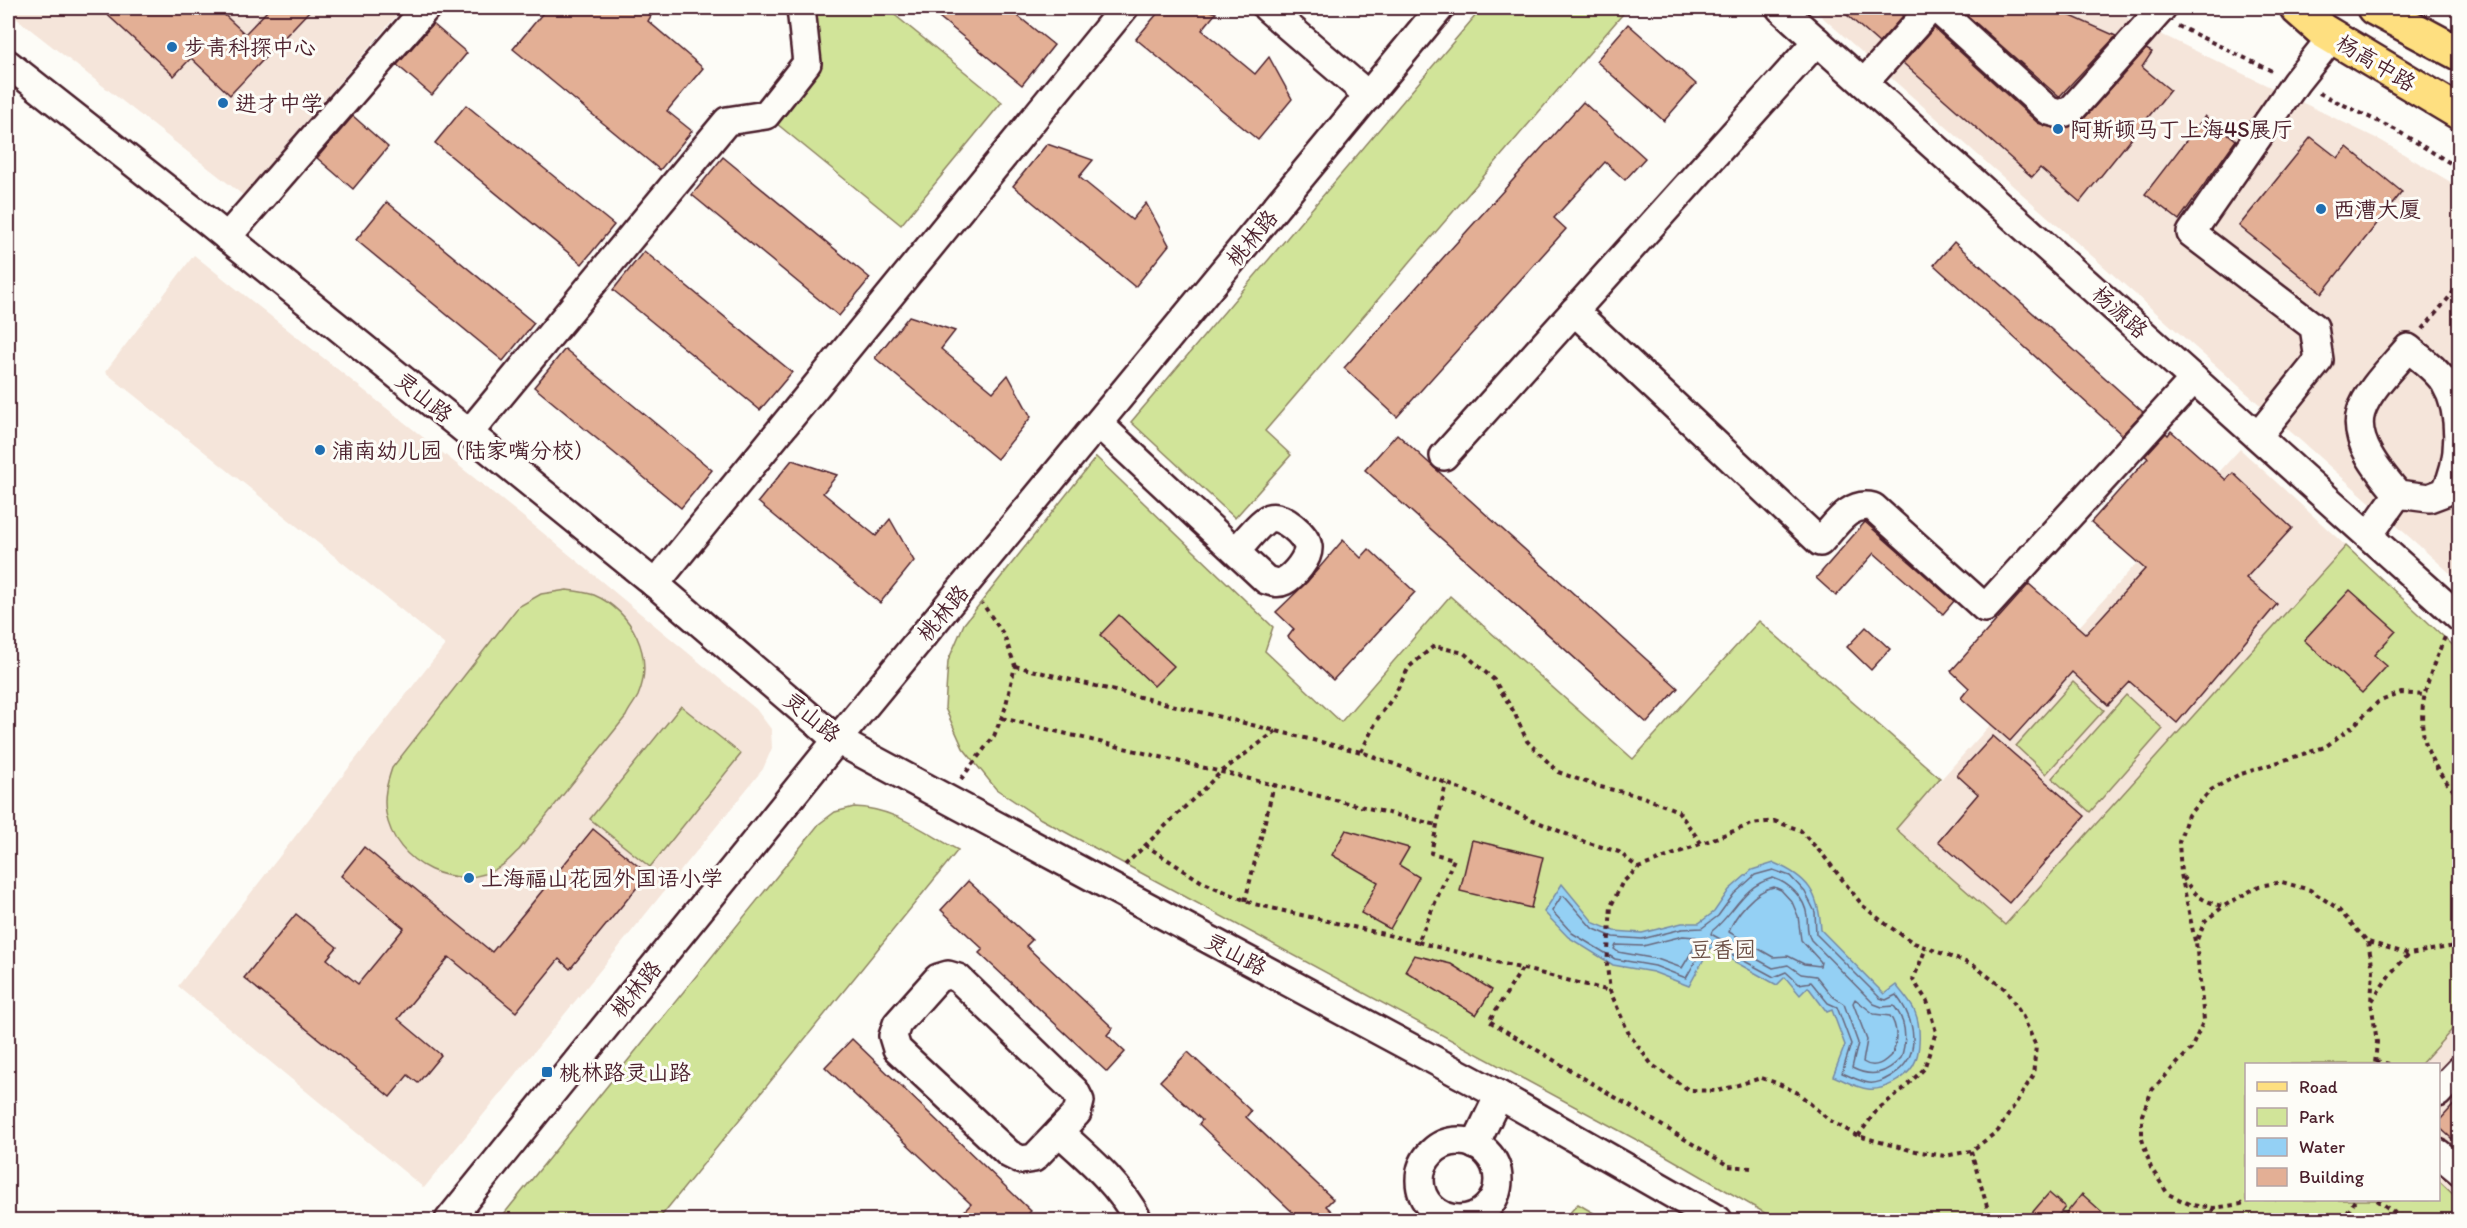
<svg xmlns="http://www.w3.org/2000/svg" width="2467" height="1228" viewBox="0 0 2467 1228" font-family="Itim,'LXGW WenKai TC',sans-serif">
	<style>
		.built { fill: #f5e5da }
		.green { fill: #d1e499; stroke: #8e8262; stroke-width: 1.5 }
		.water { fill: #94d0f4; stroke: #7689a4; stroke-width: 1.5 }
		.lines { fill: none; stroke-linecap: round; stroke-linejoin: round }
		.shore { stroke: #68667b; stroke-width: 1.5 }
		.building { fill: #e3af95; stroke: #4a1f2b; stroke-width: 1.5 }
		.minor-casing { stroke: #4a1f2b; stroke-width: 32 }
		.major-casing { stroke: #4a1f2b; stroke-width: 38 }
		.highway-casing { stroke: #4a1f2b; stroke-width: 38 }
		.path { stroke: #4a1f2b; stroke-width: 4; stroke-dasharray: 4.5 4.5; stroke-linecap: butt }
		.minor { stroke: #fdfcf7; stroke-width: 27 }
		.major { stroke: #fedf80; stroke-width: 33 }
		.highway { stroke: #fedf80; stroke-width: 33 }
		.poi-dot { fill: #1f6fb2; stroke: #fdfcf7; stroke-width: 2 }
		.labels { text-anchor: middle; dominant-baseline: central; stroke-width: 6; stroke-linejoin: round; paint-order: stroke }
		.poi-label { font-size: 22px; fill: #4a1f2b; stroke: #fdfcf7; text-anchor: start }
		.street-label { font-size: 22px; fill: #4a1f2b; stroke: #fdfcf7 }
		.park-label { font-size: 22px; fill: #6c5046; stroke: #fdfcf7 }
	</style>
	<rect width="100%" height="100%" fill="#fdfcf7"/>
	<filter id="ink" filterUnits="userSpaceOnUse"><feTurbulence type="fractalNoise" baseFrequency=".0167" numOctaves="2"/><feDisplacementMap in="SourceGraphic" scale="12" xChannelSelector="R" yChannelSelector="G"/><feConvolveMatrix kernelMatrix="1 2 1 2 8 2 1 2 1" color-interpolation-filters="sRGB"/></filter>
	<g filter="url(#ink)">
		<g class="built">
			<path d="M8 8H403L243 195 8 12Z"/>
			<path d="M1812 8H2107L2380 140 2459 187V581Z"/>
			<path d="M194 255 537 528 756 709 771 729 772 748 763 769 424 1188 178 986 445 645 105 372Z"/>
			<path d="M2240 449 2346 546 2005 925 1896 829Z"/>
			<path d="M2459 1022V1200L2439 1181 2438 1064H2421Z"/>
		</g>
		<g class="green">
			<path d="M801 8H886L1002 102 901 225 766 115 807 63Z"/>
			<path d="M1482 8H1628L1265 431 1291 455 1235 518 1131 422Z"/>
			<path d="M1096 457 1273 627 1265 651 1341 722 1450 596 1633 759 1759 621 1940 778 1896 829 2005 925 2346 546 2459 651V1022L2421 1064H2246V1200H2438L2439 1181 2459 1200V1220H1777L1661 1153 1041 819 996 789 963 748 945 708 948 661 964 624Z"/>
			<path d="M567 590C576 591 586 592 594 595 632 611 655 656 638 696 635 702 629 709 626 716L519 850C513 855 508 862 501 866 458 895 394 864 386 813 383 797 387 783 392 768L518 607 541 594Z"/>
			<path d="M2073 682 2104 710 2046 774 2016 746Z"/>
			<path d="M2126 695 2163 729 2090 812 2052 778Z"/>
			<path d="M681 706 741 754 650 867 590 819Z"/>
			<path d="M854 807C894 808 923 831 958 850L658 1220H499L819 824 835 812Z"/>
			<path d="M1578 1204 1606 1220H1563Z"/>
		</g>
		<path class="water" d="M1774 863C1808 877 1819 893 1821 930L1884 994 1896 985C1902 993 1911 1002 1915 1012 1921 1026 1921 1053 1913 1066 1905 1079 1883 1091 1868 1089 1857 1088 1844 1080 1833 1076L1845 1045 1832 1010 1827 1012 1808 987 1800 995 1785 977 1777 985 1710 948 1689 986 1653 972 1613 965 1568 937 1544 912 1562 884 1594 923 1614 931 1642 933 1682 923H1699L1714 912 1729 890 1752 870Z"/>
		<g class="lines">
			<g class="shore">
				<path d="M1773 870 1790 876 1805 892 1815 912 1816 934 1880 998 1886 1000 1896 995C1916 1021 1923 1057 1891 1076 1884 1080 1877 1084 1869 1083 1861 1082 1850 1076 1842 1073L1851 1044 1837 1007 1828 1003 1811 982 1799 984 1786 972 1774 977 1711 943 1704 946 1686 978 1655 966 1615 959 1572 933 1552 911 1561 897 1564 896 1592 928 1613 937 1642 939 1682 929 1702 928 1718 916 1734 894 1755 875Z"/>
				<path d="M1773 878C1789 883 1805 898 1807 916 1808 925 1806 932 1811 940L1874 1004 1882 1007 1894 1006C1906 1021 1907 1040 1901 1058 1886 1074 1872 1078 1852 1068L1858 1043 1844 1004 1832 996 1816 976 1801 974 1788 965 1773 968 1711 934 1712 931C1735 913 1742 886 1773 878Z"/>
				<path d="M1774 887 1781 890 1792 902 1798 916 1801 940 1821 962 1820 966 1804 964 1788 956 1773 957 1729 932C1734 916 1755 890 1774 887Z"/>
				<path d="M1683 936 1696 937 1699 940 1682 968 1657 959 1618 952 1614 949 1616 945 1643 946Z"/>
				<path d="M1855 999 1874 1014 1890 1016C1898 1026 1897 1042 1893 1053 1885 1062 1875 1070 1863 1062L1867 1040 1853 1003Z"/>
			</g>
		</g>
		<g class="building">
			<path d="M100 8H217L245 34 270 8H312L230 95 191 58 174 76Z"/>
			<path d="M547 8H641L651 16 648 21 703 68 667 111 692 131 660 170 513 49Z"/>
			<path d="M928 8H1008L1054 45 1022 85Z"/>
			<path d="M1162 8H1199L1216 13 1202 30 1255 74 1269 57 1292 99 1258 140 1136 39Z"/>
			<path d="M1839 8H1910L1879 43Z"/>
			<path d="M1959 8H2053L2116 36 2059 97Z"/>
			<path d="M433 24 467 53 432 95 397 65Z"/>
			<path d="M1628 24 1696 84 1664 121 1596 61Z"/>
			<path d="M1934 28 2038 123 2056 129H2065L2082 121 2146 49 2152 52 2142 67 2170 90 2080 202 2040 168 2032 177 1903 63Z"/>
			<path d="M1583 102 1645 158 1625 180 1605 162 1554 218 1566 229 1397 417 1344 368Z"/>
			<path d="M466 105 614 225 582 264 435 143Z"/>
			<path d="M353 116 388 147 353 189 317 158Z"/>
			<path d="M2205 116 2236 140 2179 220 2145 194Z"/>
			<path d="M2311 137 2338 158 2347 147 2402 192 2322 293 2239 226Z"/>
			<path d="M1047 144 1093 160 1079 177 1132 220 1146 203 1169 245 1135 287 1013 186Z"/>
			<path d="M723 157 870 278 839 316 692 195Z"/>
			<path d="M387 202 534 323 503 361 356 240Z"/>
			<path d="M1954 242 2143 412 2122 435 1934 265Z"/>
			<path d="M644 251 792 372 760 410 613 290Z"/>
			<path d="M909 316 955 331 941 349 993 392 1008 375 1031 417 997 459 875 358Z"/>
			<path d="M565 349 712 470 681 508 534 387Z"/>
			<path d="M2171 431 2226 480 2233 473 2292 528 2246 578 2277 604 2177 723 2130 682 2108 705 2072 672 2010 741 1961 698 1969 688 1951 671 2029 584 2086 634 2145 569 2091 522 2148 458 2145 456 2166 433 2168 435Z"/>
			<path d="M1397 434 1678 688 1647 723 1365 470Z"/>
			<path d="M792 460 837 475 823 493 876 536 890 519 914 561 880 603 758 502Z"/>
			<path d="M1865 522 1954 601 1943 614 1874 553 1836 596 1816 578Z"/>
			<path d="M1343 540 1361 558 1369 549 1415 592 1333 680 1288 637 1294 629 1276 612 1307 582Z"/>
			<path d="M2350 590 2396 631 2374 655 2387 666 2362 693 2304 640Z"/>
			<path d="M1119 615 1174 666 1154 686 1100 635Z"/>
			<path d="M1866 627 1890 649 1871 670 1847 647Z"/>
			<path d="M1993 736 2085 816 2009 903 1938 841 1978 794 1957 775Z"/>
			<path d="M593 829 648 874 570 969 559 959 516 1012 449 957 398 1019 441 1055 418 1083 408 1075 390 1097 244 978 296 914 337 947 327 959 358 984 404 928 341 876 364 847 492 952Z"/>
			<path d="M1346 830 1409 848 1399 865 1419 877 1390 929 1361 913 1378 882 1332 855Z"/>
			<path d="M1472 840 1543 857 1531 908 1460 891Z"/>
			<path d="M968 881 1032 940 1026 946 1113 1028 1107 1035 1125 1052 1107 1072 979 953 983 949 941 910Z"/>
			<path d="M1414 955 1451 964 1492 990 1476 1015 1405 971Z"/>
			<path d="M852 1039 1031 1211 1021 1221H955L971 1204 825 1067Z"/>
			<path d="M1188 1052 1251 1111 1246 1117 1333 1199 1326 1206 1342 1221H1302L1199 1124 1202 1120 1160 1081Z"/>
			<path d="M2460 1098V1146L2439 1127V1121Z"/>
			<path d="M2049 1193 2065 1207 2054 1221H2025Z"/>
			<path d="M2082 1194 2112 1221H2060Z"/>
		</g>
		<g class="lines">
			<g class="minor-casing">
				<g id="minor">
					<path d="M1267 8 1369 96"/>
					<path d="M1780 8 2460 618"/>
					<path d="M1936 8 2049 111 2060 114 2071 110 2162 8"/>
					<path d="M8 64 206 220 655 584 837 740 1499 1095 1718 1220"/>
					<path d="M1864 83 1931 8"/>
					<path d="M227 237 426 8"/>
					<path d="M1574 311 1820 542C1835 526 1849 501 1873 507L1985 608 2194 379"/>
					<path d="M1099 424 1266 580C1273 582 1278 584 1284 581 1294 576 1309 558 1308 547 1306 535 1282 514 1269 518 1260 522 1244 543 1236 551"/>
					<path d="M469 433 727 121 766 115 807 63 801 8"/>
					<path d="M2258 436 2319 360 2314 327 2191 233 2296 82 2332 37"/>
					<path d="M1444 456 1817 41"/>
					<path d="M2369 535 2398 494 2429 498 2445 492C2461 463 2463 413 2445 383 2436 369 2421 359 2408 348 2394 365 2367 391 2361 412 2352 441 2381 474 2398 494"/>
					<path d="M655 584 1124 8"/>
					<path d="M948 975 958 978 1075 1091 1080 1101 1077 1113 1034 1158 1021 1160 1009 1154 897 1049 893 1036 897 1024 938 978Z"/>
					<path d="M2438 1093 2460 1070"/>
					<path d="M1059 1132C1089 1159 1119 1184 1138 1220"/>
					<circle cx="1459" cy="1180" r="39"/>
					<path d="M1475 1145 1499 1095"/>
					<path d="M2438 1153 2460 1171"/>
					<path d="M449 1220 837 740 1440 8"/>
				</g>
			</g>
			<g class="major-casing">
				<path id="major" d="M2297 8 2323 31 2460 113"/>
			</g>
			<g class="highway-casing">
				<path id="highway" d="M2374 8 2460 54"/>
			</g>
			<g class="path">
				<path d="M2178 26 2274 72"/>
				<path d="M2319 93 2396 130 2460 169"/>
				<path d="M2423 329 2460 284"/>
				<path d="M2445 637C2418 699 2406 743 2460 797"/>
				<path d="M1015 666 1361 752 1446 783 1585 842 1619 852 1638 868"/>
				<path d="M1002 718 1437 825"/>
				<path d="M1361 752 1378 718 1394 696 1409 667 1434 646 1464 653 1494 680 1514 712 1527 741 1558 772 1600 787 1641 796 1678 811 1701 843"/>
				<path d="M961 779 994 736 1005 709 1015 666 1004 635 982 603"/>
				<path d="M1774 821 1800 830 1823 855 1863 906 1887 925 1914 943 1973 965 2005 989 2023 1017 2036 1046 2033 1076 1998 1131 1971 1151 1945 1156 1910 1150 1858 1136 1829 1120 1798 1093 1777 1083 1761 1078 1718 1091 1689 1090 1652 1065 1629 1034 1610 991 1607 966 1611 906 1622 883 1638 868 1752 824Z"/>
				<path d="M1145 845 1202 882 1254 904 1418 942 1454 859 1431 853 1446 783"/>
				<path d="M1125 865 1221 772 1276 731"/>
				<path d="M2183 877C2194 895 2203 902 2223 906"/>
				<path d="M1245 901 1274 785"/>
				<path d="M2195 941 2181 874 2179 842 2188 815 2211 790 2238 775 2325 747 2353 726 2378 702 2401 693 2424 695"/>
				<path d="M1418 942 1610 991"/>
				<path d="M2368 942 2373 970 2371 1002 2377 1042 2375 1064"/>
				<path d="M1522 969 1489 1021 1729 1166 1751 1168"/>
				<path d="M2372 1001 2390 974 2409 954"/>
				<path d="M2376 1061 2389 1064"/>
				<path d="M1858 1136 1877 1110 1901 1091 1924 1069 1936 1032 1927 1001 1913 980 1926 948"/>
				<path d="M1971 1151 1991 1220"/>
				<path d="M2251 1200 2241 1204 2214 1208 2191 1205 2168 1194 2151 1168 2142 1139V1115L2152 1090 2191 1049 2204 1020 2196 942 2205 921 2224 906 2259 886 2282 882 2310 890 2337 908 2368 942 2409 954 2460 945"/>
				<path d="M2377 1200 2405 1220"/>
				<path d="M2207 1220 2214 1208"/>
				<path d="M2343 1220 2355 1200"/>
			</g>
			<use href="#minor" class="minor"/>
			<use href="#major" class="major"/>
			<use href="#highway" class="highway"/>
		</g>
	</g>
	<g class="poi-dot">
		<circle cx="172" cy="47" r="6"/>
		<circle cx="223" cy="103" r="6"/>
		<circle cx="2058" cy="129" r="6"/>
		<circle cx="2321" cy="209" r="6"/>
		<circle cx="320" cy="450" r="6"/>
		<circle cx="469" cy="878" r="6"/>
		<rect x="541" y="1066" width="12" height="12" rx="3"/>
	</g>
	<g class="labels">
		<g class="poi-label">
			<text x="184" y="47">步青科探中心</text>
			<text x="235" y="103">进才中学</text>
			<text x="2070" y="129">阿斯顿马丁上海4S展厅</text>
			<text x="2333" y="209">西漕大厦</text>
			<text x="332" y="450">浦南幼儿园（陆家嘴分校）</text>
			<text x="481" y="878">上海福山花园外国语小学</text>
			<text x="559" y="1072">桃林路灵山路</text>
		</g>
		<g class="street-label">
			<text transform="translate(2376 63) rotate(31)">杨高中路</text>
			<text transform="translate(1252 238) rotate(-50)">桃林路</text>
			<text transform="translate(2120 312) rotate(42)">杨源路</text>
			<text transform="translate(424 397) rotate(39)">灵山路</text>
			<text transform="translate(943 613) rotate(-50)">桃林路</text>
			<text transform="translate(812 717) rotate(39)">灵山路</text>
			<text transform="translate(1236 954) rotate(28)">灵山路</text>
			<text transform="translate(636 989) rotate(-51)">桃林路</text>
		</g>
		<g class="park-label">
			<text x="1723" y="949">豆香园</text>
		</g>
	</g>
	<rect width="2467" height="1228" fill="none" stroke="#fdfcf7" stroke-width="30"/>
	<rect x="15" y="15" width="2437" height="1198" fill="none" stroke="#4a1f2b" stroke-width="2" filter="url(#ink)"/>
	<rect x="2245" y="1063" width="195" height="138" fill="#fdfcf7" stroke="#b5a4a5" stroke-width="1.5"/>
	<rect x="2257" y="1082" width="30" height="9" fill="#fedf80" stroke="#b5a4a5" stroke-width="1.5"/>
	<text x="2299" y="1093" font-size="18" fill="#4a1f2b">Road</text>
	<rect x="2257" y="1108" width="30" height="18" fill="#d1e499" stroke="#b5a4a5" stroke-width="1.5"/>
	<text x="2299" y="1123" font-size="18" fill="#4a1f2b">Park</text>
	<rect x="2257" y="1138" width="30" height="18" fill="#94d0f4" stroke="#b5a4a5" stroke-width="1.5"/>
	<text x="2299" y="1153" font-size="18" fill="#4a1f2b">Water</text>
	<rect x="2257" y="1168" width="30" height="18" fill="#e3af95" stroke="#b5a4a5" stroke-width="1.5"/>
	<text x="2299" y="1183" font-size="18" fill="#4a1f2b">Building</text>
</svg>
